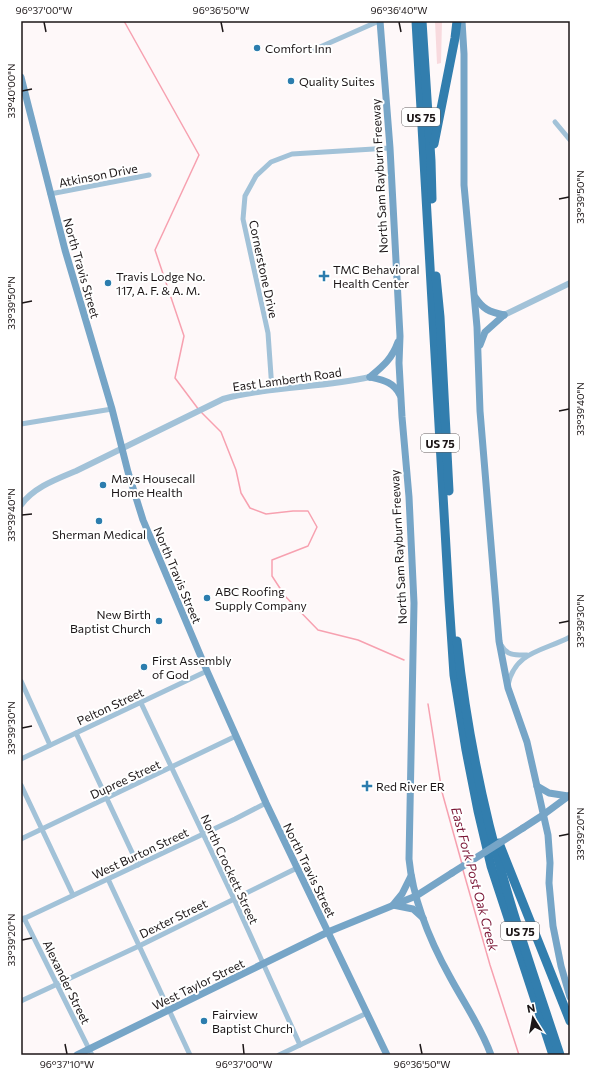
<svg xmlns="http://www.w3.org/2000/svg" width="591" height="1076" viewBox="0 0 591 1076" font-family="Commissioner,sans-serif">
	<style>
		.green { fill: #f8dade }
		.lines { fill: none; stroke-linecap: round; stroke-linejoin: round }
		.stream { stroke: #f7a1b0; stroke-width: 1.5 }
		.minor { stroke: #a2c2d8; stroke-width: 5 }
		.tertiary { stroke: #a2c2d8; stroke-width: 6 }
		.secondary { stroke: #76a5c7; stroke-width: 7 }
		.motorway { stroke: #327eae; stroke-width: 9 }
		.secondary-bridge { stroke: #76a5c7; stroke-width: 7 }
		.ticks { fill: none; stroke: #1c1617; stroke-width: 1.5 }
		.poi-dot { fill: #2c7dae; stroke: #fff; stroke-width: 1.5 }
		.labels { text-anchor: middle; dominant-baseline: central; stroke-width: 4; stroke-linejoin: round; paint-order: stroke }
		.shield { fill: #fff; stroke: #605c5d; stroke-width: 1 }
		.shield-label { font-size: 11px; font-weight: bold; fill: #1c1617 }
		.poi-label { font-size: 12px; fill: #1c1617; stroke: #fff; text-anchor: start }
		.street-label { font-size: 12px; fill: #1c1617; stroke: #fff }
		.water-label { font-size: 13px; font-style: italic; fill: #7c1837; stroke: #fff }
		.neatline { fill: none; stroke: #1c1617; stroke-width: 1.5 }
		.ticks-label { font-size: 10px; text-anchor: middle; fill: #1c1617 }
	</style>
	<rect width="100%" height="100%" fill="#fef8f9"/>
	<path class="green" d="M435 21H442L441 63 437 64Z"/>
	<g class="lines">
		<g class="stream">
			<path d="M124 21 199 155 155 250 184 336 175 378 199 410"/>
			<path d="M201 412 221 432 236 470 241 493 250 508 266 514 293 511H308L317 527 308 546 272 560V576L285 596 318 630 358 640 404 660"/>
			<path d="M428 704 442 792 462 864"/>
			<path d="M463 870 490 965 519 1055"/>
		</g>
		<g class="minor">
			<path d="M311 51 379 21"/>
			<path d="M555 122 570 140"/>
			<path d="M50 194 149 175"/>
			<path d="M272 390 268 333 243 219 245 196 256 176 271 162 292 154 390 148"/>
			<path d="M21 424 112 409"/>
			<path d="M501 645C507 656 516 655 527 655"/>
			<path d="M21 681 50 745"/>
			<path d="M508 685C515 651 544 651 570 637"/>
			<path d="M141 703 234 899 300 1045"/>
			<path d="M76 733 138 865"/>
			<path d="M21 759 207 671"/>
			<path d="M21 785 73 895"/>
			<path d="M21 839 236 736"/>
			<path d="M108 879 190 1055"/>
			<path d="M24 918 92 1055"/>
			<path d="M21 920 235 819 266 803"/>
			<path d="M21 1001 139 946 297 868"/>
			<path d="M279 1055 367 1013"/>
		</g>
		<g class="tertiary">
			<path d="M504 315 570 283"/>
			<path d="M21 505C34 487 57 479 76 471L223 399C271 386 321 388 370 377"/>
		</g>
		<g class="secondary">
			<path d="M380 21 390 148 400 336 399 363 402 417 409 497 414 603 409 859C413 900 430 941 450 977 464 1003 481 1027 491 1055"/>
			<path d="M462 21 464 54V185L477 327 480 411 499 641 508 688 527 742 548 835 550 863 549 883 553 926 561 966 570 997"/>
			<path d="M21 77 65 250 112 409 128 472 143 520 207 671 266 803 387 1055"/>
			<path d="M475 297C483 309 489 312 504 315"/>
			<path d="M480 345 485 332 504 315"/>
			<path d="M370 377C383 366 392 359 398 342"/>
			<path d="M370 377C383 380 394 382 400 395"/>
			<path d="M537 786 549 793 568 796"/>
			<path d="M523 828 543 815 570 795"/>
			<path d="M411 876 402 894 393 905 413 909 423 918"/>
			<path d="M77 1055 328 932 416 896 452 873"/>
		</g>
		<g class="motorway">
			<path d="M416 21 449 600 454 675 466 750 478 811 491 866 553 1055"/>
			<path d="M422 21 431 161 432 199"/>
			<path d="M434 144 455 38 457 21"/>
			<path d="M436 276 440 317 449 491"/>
			<path d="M457 641C466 725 483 810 507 891 523 946 542 1000 560 1055"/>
			<path d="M499 843 570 1021"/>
		</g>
		<path class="secondary-bridge" d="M452 873 523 828"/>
	</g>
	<path class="ticks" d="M44 22 46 32M221 22 223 32M399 22 401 32M22 91 32 89M559 199 569 197M22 303 32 301M559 411 569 409M22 515 32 514M559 623 569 621M22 728 32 726M559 836 569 834M22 940 32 938M65 1044 67 1054M243 1044 244 1054M420 1044 422 1054"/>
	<g class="poi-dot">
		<circle cx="257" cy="48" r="4"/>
		<circle cx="291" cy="81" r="4"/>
		<path d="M322 270h4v4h4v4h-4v4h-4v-4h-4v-4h4z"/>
		<circle cx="108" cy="283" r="4"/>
		<circle cx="103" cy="485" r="4"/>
		<circle cx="99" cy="521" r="4"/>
		<circle cx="207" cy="598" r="4"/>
		<circle cx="159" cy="621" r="4"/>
		<circle cx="144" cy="667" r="4"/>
		<path d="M365 780h4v4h4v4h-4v4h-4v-4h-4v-4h4z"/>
		<circle cx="204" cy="1021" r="4"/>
	</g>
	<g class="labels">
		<g class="shield">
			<rect x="402" y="108" width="38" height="18" rx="3"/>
			<rect x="421" y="434" width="38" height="18" rx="3"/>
			<rect x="501" y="922" width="38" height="18" rx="3"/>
		</g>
		<g class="shield-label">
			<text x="421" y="117">US 75</text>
			<text x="440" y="443">US 75</text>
			<text x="520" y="931">US 75</text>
		</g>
		<g class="poi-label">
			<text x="265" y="48">Comfort Inn</text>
			<text x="299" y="81">Quality Suites</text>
			<text x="333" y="269">TMC Behavioral<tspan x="333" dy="14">Health Center</tspan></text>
			<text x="116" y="276">Travis Lodge No.<tspan x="116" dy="14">117, A. F. &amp; A. M.</tspan></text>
			<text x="111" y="478">Mays Housecall<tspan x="111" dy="14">Home Health</tspan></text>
			<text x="99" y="534" text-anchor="middle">Sherman Medical</text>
			<text x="215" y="591">ABC Roofing<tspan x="215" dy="14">Supply Company</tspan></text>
			<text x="151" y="614" text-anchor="end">New Birth<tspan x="151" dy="14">Baptist Church</tspan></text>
			<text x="152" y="660">First Assembly<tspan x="152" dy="14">of God</tspan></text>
			<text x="376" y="786">Red River ER</text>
			<text x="212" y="1014">Fairview<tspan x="212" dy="14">Baptist Church</tspan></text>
		</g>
		<g class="street-label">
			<text transform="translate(98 175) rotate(-11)">Atkinson Drive</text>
			<text transform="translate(379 176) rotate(-93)">North Sam Rayburn Freeway</text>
			<text transform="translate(82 268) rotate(74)">North Travis Street</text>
			<text transform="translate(264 269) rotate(78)">Cornerstone Drive</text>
			<text transform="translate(287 379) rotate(-8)">East Lamberth Road</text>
			<text transform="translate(398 547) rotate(-93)">North Sam Rayburn Freeway</text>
			<text transform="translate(178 575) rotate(67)">North Travis Street</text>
			<text transform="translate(110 706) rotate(-25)">Pelton Street</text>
			<text transform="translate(125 779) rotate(-25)">Dupree Street</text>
			<text transform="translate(140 853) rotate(-25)">West Burton Street</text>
			<text transform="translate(230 869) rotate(65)">North Crockett Street</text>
			<text transform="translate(310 870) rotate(64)">North Travis Street</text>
			<text transform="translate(173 918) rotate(-26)">Dexter Street</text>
			<text transform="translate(67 982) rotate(64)">Alexander Street</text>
			<text transform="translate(198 984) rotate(-26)">West Taylor Street</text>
		</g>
		<g class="water-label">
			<text transform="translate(475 879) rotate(75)">East Fork Post Oak Creek</text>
		</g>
	</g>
	<rect width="591" height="1076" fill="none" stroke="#ffffff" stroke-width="44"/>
	<g transform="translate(533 1018) rotate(349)" stroke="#ffffff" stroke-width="3" paint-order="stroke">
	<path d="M0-3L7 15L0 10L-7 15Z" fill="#1c1617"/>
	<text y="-6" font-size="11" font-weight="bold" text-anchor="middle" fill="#1c1617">N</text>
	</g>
	<rect x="22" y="22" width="547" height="1032" class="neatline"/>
	<g class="ticks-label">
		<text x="44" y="14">96°37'00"W</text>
		<text x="221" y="14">96°36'50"W</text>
		<text x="399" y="14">96°36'40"W</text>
		<text transform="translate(11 91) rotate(-90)" y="4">33°40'00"N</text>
		<text transform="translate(580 197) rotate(-90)" y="4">33°39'50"N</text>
		<text transform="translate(11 303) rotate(-90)" y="4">33°39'50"N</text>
		<text transform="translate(580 409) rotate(-90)" y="4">33°39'40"N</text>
		<text transform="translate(11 515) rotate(-90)" y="4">33°39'40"N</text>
		<text transform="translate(580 621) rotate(-90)" y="4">33°39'30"N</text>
		<text transform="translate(11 728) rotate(-90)" y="4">33°39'30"N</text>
		<text transform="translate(580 834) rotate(-90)" y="4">33°39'20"N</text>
		<text transform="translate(11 940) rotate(-90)" y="4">33°39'20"N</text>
		<text x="67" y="1068">96°37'10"W</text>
		<text x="244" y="1068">96°37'00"W</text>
		<text x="422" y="1068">96°36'50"W</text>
	</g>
</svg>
